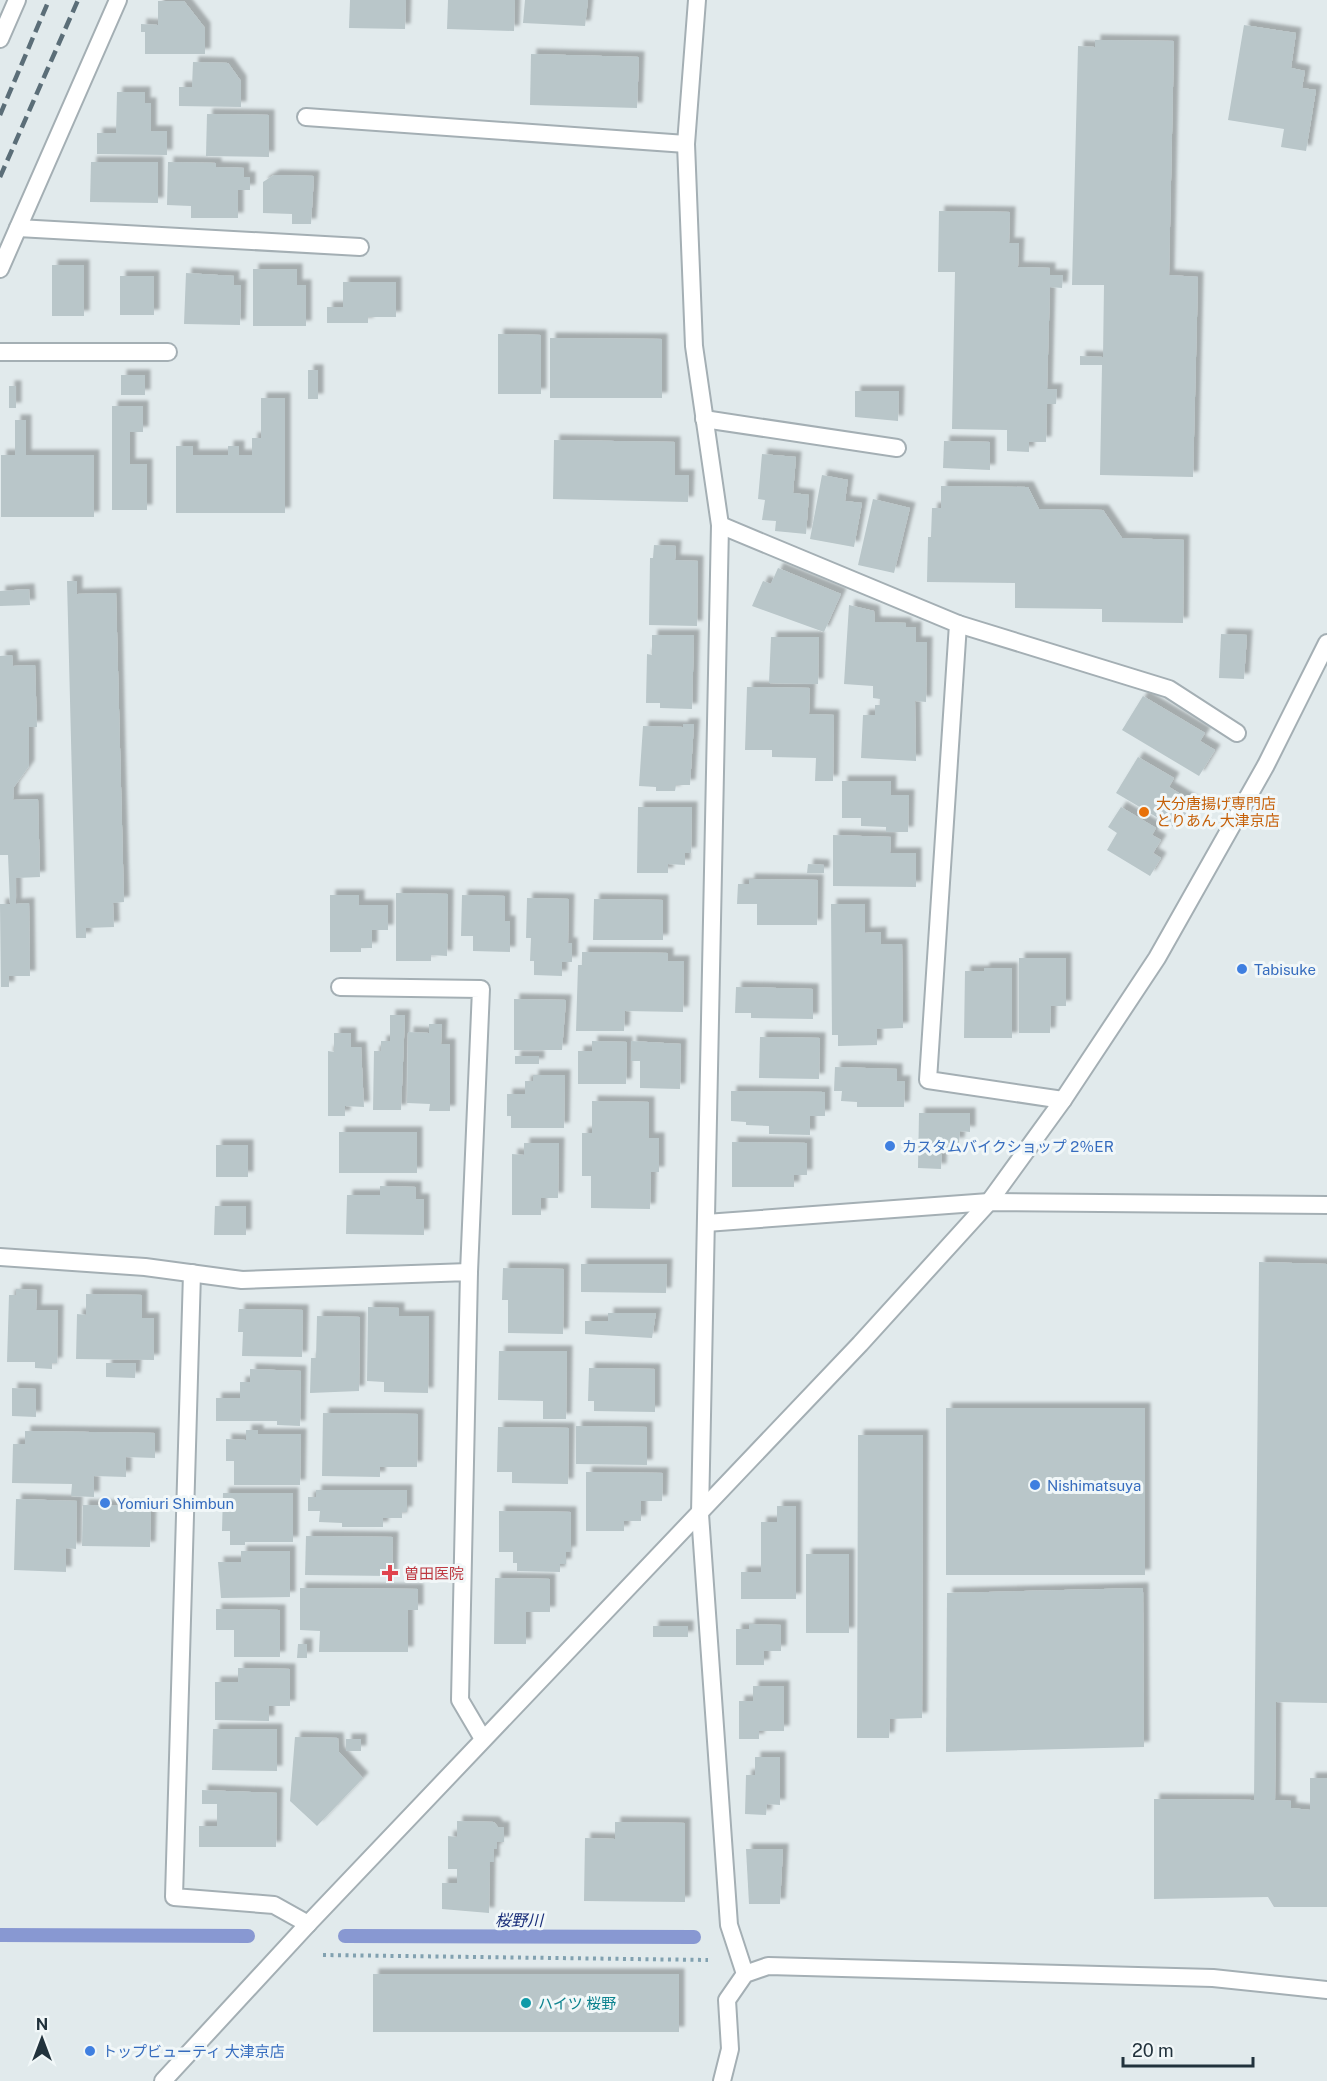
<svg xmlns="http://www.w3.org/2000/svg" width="1327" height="2081" viewBox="0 0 1327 2081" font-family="'Public Sans','Noto Sans JP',sans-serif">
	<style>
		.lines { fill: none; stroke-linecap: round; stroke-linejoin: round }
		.stream { stroke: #8898d2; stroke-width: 14 }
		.building { fill: #b9c6c9; filter: url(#shadow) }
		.service-casing { stroke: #a4afb4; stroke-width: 20 }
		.minor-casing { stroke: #a4afb4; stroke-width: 20 }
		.tertiary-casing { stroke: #a4afb4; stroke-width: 20 }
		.path { stroke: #81a1b0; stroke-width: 4; stroke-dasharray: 3 4.5; stroke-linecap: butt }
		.service { stroke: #fff; stroke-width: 16 }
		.minor { stroke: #fff; stroke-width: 16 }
		.tertiary { stroke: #fff; stroke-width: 16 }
		.rail { stroke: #5b6e78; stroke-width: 4.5; stroke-dasharray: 12 6; stroke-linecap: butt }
		.food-dot { fill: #e8710a; stroke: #f1f7f8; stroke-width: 2 }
		.shop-dot { fill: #3f7fe0; stroke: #f1f7f8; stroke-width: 2 }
		.health-dot { fill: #e0444e; stroke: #f1f7f8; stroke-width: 2 }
		.culture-dot { fill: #0f9aa8; stroke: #f1f7f8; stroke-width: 2 }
		.labels { text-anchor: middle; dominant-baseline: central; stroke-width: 6; stroke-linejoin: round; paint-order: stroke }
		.food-label { font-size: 15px; fill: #c56008; stroke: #f1f7f8; text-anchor: start }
		.shop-label { font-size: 15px; fill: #366cbe; stroke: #f1f7f8; text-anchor: start }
		.health-label { font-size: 15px; fill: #be3a42; stroke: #f1f7f8; text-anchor: start }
		.culture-label { font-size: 15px; fill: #0d838f; stroke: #f1f7f8; text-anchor: start }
		.water-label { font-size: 16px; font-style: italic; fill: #1a2e79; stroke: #f1f7f8 }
	</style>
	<defs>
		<filter id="shadow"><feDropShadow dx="5.5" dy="-5.5" stdDeviation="1.5" flood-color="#0004"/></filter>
	</defs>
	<rect width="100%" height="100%" fill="#e1eaec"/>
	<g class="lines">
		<g class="stream">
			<path d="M0 1935 248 1936"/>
			<path d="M345 1936 694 1937"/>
		</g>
	</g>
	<g class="building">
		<path d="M350 0H406L405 29 349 28Z"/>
		<path d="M448 0H515L514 31 447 29Z"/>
		<path d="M525 0H588L585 26 523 23Z"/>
		<path d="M158 1H184L205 28V54H145V32H141V24L158 25Z"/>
		<path d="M1244 25 1296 33 1291 68 1305 71 1302 88 1316 90 1306 151 1281 147 1284 129 1228 120Z"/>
		<path d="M1095 40 1174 41 1169 275 1198 277 1193 477 1100 475 1102 365H1080V356L1103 357 1104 285H1072L1078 46 1095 47Z"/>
		<path d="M531 54 639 57 637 108 530 105Z"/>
		<path d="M193 62 228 63 241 81V107L179 106V87H192Z"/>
		<path d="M117 92H145V103H151V131H167V155L97 154V133H116Z"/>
		<path d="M207 114 269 115V157L206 156Z"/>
		<path d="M91 162H158V203L90 202Z"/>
		<path d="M168 162 216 163V167L244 168V177H250V190H238V218H191V206L167 205Z"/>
		<path d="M274 175 314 176 311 224H292V214L263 213V182Z"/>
		<path d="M939 211 1010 212 1009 243H1019L1018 267 1050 268V275H1063L1062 288 1050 287 1047 389H1057L1056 404H1047L1046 442H1029V452L1007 451V430L952 429 955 272H938Z"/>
		<rect x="52" y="265" width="32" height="51"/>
		<path d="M253 269H297V285H306V326H253Z"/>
		<path d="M186 273 234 276V285H241L240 325 184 324Z"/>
		<rect x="120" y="276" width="34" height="39"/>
		<path d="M343 282H396V317H368V323H327V307H343Z"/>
		<path d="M498 334 541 335V394H498Z"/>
		<path d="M550 338 662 339V398H550Z"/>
		<rect x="308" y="370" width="10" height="29"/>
		<rect x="121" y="375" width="24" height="20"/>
		<rect x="9" y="386" width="7" height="22"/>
		<path d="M855 391H899L898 421 855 417Z"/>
		<path d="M261 398H285V513H176V446H193V455H228V446H239V455H252V438H261Z"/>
		<path d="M112 406H143V432H130V464H147V510H112Z"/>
		<path d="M15 420H26V455H94V517H1V455H15Z"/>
		<path d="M554 440 675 442V475H689L688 502 553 499Z"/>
		<path d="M944 441 990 442V470L943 468Z"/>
		<path d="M762 454 796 457 793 493 809 495 806 534 775 531 776 521 762 520 765 500 758 499Z"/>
		<path d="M822 475 848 480 845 501 862 503 854 547 810 539Z"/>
		<path d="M941 486 1028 487 1039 509 1103 510 1122 538 1184 540 1183 623 1102 622V609L1015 608V583L927 582 928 537H931L932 508H941Z"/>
		<path d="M873 499 910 508 894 573 858 565Z"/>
		<path d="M654 545 676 546 675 560 698 561 697 626 649 625 650 558H653Z"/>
		<path d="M778 568 841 594 824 632 752 606 763 581 771 584Z"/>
		<path d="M67 581H77V594L116 593 124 902 113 903 114 927 86 928V938H76Z"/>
		<path d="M29 589 30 605 0 606V591Z"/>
		<path d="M849 605 874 611 875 622 906 623V627H916V642H927L926 702 915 701 916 761 861 758 863 715H875V705H880V699L873 698V686L844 684Z"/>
		<path d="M1221 634 1247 635 1244 679 1219 678Z"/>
		<path d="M652 635H694L692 709 660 708V703H646L647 654 652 655Z"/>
		<path d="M771 637H819L818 684 769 683Z"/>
		<path d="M12 655 13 666 35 665 37 727H29V766L14 787 13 800 38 799 40 877 16 878V904L29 903 30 976H9V987H1L0 904H10L8 855H0V656Z"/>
		<path d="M747 687 810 688 809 714 834 715 833 781H815L816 758 772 757V750H745Z"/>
		<path d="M1143 696 1205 733 1200 741 1215 750 1199 776 1122 730Z"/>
		<path d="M683 724H694L690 785H676L675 791H656V787L639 786 643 726 683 727Z"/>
		<path d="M1138 757 1174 778 1169 787 1192 801 1175 828 1116 793Z"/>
		<path d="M842 781H891V795H909L908 832H886V827L861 826V818H842Z"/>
		<path d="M638 807H692L691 853H685V865L668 864V873H637Z"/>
		<path d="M1121 807 1156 828 1152 835 1161 840 1153 853 1161 858 1150 876 1107 850 1117 833 1108 827Z"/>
		<path d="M833 835 891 837 890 853H916V887L833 886Z"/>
		<path d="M808 864 824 865V873H807Z"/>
		<path d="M749 879 818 880 817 925H757V904H737L738 884H749Z"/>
		<path d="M396 893 448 894 447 956 431 955V961H396Z"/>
		<path d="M330 895H359V905H388V930H372V948H361V952H330Z"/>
		<path d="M462 895 505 896V921H510V952L473 951V936H461Z"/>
		<path d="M527 898 569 899 568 943H572V962H562V976L534 975V961H530L531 938H526Z"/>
		<path d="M594 899 663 900V940H593Z"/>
		<path d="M831 904H865V933L881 932V944H902L903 1028 877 1029V1045L838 1046V1035H832Z"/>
		<path d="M582 952 668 953V961H684L683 1012 625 1011 624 1031H576L578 965H582Z"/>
		<path d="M1019 958H1066V1006H1051L1050 1033H1019Z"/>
		<path d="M984 968H1012V1038H964L965 971H984Z"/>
		<path d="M736 987 813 989V1019L751 1018V1013H735Z"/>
		<path d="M514 999 566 1000 562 1050H514Z"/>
		<path d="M390 1015H405L401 1110H373L374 1051H381V1041H390Z"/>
		<path d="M429 1024H442L441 1044H450V1111H429L430 1104 407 1103 408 1032 429 1033Z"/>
		<path d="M334 1033H351V1047H361L364 1107 345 1106V1116H328V1051L334 1052Z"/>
		<path d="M760 1037 820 1038 819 1079 759 1078Z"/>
		<path d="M592 1041 627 1042 626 1084H578V1051H592Z"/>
		<path d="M631 1041 681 1044 680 1089 640 1088V1061H631Z"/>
		<rect x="515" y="1056" width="24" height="8"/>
		<path d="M835 1067 897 1069V1081H905L904 1107H857V1102L841 1101 842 1091H834Z"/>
		<path d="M533 1075H565L564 1128H511V1116H507V1094H525V1081H533Z"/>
		<path d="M731 1091 825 1092V1116H810V1135L769 1134V1126L746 1125V1122L731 1121Z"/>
		<path d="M592 1101 649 1102V1138H659V1172H651L650 1209 591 1208V1176H582V1133H592Z"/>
		<path d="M919 1113H970V1132L960 1131 959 1143H942L941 1169 918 1168Z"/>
		<rect x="339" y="1132" width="78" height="41"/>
		<path d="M732 1142 807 1143V1175H794V1187H732Z"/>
		<path d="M524 1143H559L558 1198H541V1215H512V1154L524 1155Z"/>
		<rect x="216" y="1145" width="32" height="32"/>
		<path d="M380 1186 416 1187V1199H424V1235L346 1234 347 1195H380Z"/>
		<path d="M215 1206H246V1235H214Z"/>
		<path d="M1259 1262 1327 1264V1703L1276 1702 1275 1800 1291 1801V1808L1310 1810V1778H1327V1907H1274L1268 1897 1154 1899V1799L1254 1800Z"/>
		<path d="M581 1264H667L666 1293 581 1292Z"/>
		<path d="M503 1268 564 1269 563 1334 508 1333V1300H502Z"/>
		<path d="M16 1289 37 1290 36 1310H58L57 1363H52V1369L35 1368V1362H7L9 1295H16Z"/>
		<path d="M86 1294 142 1295V1318H154V1360L76 1359 77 1314 86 1315Z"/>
		<path d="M368 1307 399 1308V1316H429L428 1393 384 1392V1382L367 1381Z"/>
		<path d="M239 1309 303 1310 302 1357 242 1356 243 1332H238Z"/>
		<path d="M608 1313H656L652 1338 585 1334V1321H608Z"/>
		<path d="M317 1316 360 1317 359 1391 310 1393 311 1358H316Z"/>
		<path d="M499 1351H567L566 1419H543V1401L498 1400Z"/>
		<path d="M106 1363H136L135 1378 106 1377Z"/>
		<path d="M589 1368 655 1369V1412L594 1411V1401H588Z"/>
		<path d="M250 1369 301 1371 300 1426 277 1425V1421H216V1398H240V1382H250Z"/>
		<path d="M12 1388 36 1389V1417L12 1416Z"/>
		<rect x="946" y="1408" width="199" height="167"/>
		<path d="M323 1413 418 1414 417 1467H380V1477L322 1476Z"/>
		<path d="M576 1426 647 1427V1465L576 1464Z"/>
		<path d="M498 1427 569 1428 568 1484 512 1483V1472H497Z"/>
		<path d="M246 1430H258V1434H301L300 1485H234V1461H226V1439L246 1440Z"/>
		<path d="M25 1431 155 1433V1458L126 1457V1477L94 1476V1497L71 1496 72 1484 12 1483 13 1444H25Z"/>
		<path d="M858 1435H923L922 1718 890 1719 889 1738H857Z"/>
		<path d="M586 1472 663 1473 662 1501H641V1521H624V1531H586Z"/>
		<path d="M316 1490H407V1512H402V1518H383V1527H342V1523L319 1522 320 1511H308V1497H316Z"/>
		<path d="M223 1493H293V1542H245V1545H230V1531H222Z"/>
		<path d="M16 1499 77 1501 76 1549 66 1548V1572L14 1570Z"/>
		<path d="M83 1505 151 1506 150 1547 82 1546Z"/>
		<path d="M777 1506H796V1599H741V1572H761V1522H777Z"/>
		<path d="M499 1511 571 1512V1552H566V1564H560V1572L517 1571V1563H513V1552H499Z"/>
		<path d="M306 1536 393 1537 392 1576 305 1575Z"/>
		<path d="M241 1551H290V1597L221 1598 218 1562H241Z"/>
		<rect x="806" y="1554" width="43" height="79"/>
		<path d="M495 1578 550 1579V1612H526V1644H494Z"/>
		<path d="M300 1588 418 1589V1610H408V1652H319L320 1631 300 1630Z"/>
		<path d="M1143 1588 1144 1747 946 1752 947 1593Z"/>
		<path d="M216 1609 280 1610V1657H234V1630H216Z"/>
		<path d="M749 1624 781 1625V1651H764V1665H736V1629H749Z"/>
		<rect x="653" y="1626" width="35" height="11"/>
		<path d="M298 1644H307V1658H297Z"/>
		<path d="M238 1668 290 1669V1706H269V1721L215 1720V1682H238Z"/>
		<path d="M753 1686H784V1731H759V1739H739V1701H753Z"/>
		<path d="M213 1729H277V1771L212 1770Z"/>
		<path d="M295 1737 338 1738 339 1752 363 1778 317 1826 290 1801Z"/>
		<rect x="346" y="1739" width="15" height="12"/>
		<path d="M755 1757H780V1805L767 1804 766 1815 745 1814 746 1775H755Z"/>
		<path d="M202 1790 277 1793 276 1847H199V1826H217V1804H202Z"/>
		<path d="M457 1821 494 1822 498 1827H504V1842H497V1849H494V1862H490L489 1913 442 1909V1883H457V1869H448V1836L457 1837Z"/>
		<path d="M615 1822 685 1823V1902L584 1901 585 1838 615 1839Z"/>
		<path d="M746 1849H783L780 1904H749Z"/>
		<rect x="373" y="1974" width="306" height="58"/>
	</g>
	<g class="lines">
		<g class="service-casing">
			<g id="service">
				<path d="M18 228 360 247"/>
				<path d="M700 1514 729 1925 745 1974"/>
			</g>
		</g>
		<g class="minor-casing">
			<g id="minor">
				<path d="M697 0 686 144 694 346 720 525 700 1514"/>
				<path d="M0 39 17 0"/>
				<path d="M306 117 686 144"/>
				<path d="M0 269 118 0"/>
				<path d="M0 352H168"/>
				<path d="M704 419 897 448"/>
				<path d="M720 525 958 624 928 1080 1063 1100"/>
				<path d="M958 624 1169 689 1237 733"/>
				<path d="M340 987 481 989 469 1272"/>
				<path d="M706 1223 989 1202 1327 1205"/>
				<path d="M0 1257 145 1267 242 1280 469 1272 460 1700 483 1739"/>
				<path d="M192 1273 174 1897 274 1905 308 1924"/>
				<path d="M722 2081 730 2049 727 2000 745 1974 768 1966 1213 1978 1327 1990"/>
			</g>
		</g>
		<g class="tertiary-casing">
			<path id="tertiary" d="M163 2081 308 1924 860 1344 989 1202 1063 1100 1157 958 1266 765 1327 643"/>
		</g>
		<path class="path" d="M323 1955 708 1960"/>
		<use href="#service" class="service"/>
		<use href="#minor" class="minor"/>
		<use href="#tertiary" class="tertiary"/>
		<g class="rail">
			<path d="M0 115 49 0"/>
			<path d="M0 177 78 0"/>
		</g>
	</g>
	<circle class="food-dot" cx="1144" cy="812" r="6"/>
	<g class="shop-dot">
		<circle cx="1242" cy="969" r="6"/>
		<circle cx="890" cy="1146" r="6"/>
		<circle cx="1035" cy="1485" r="6"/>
		<circle cx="105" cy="1503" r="6"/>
		<circle cx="90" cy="2051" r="6"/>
	</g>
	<path class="health-dot" d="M387 1564h6v6h6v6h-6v6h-6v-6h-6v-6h6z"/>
	<circle class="culture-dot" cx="526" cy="2003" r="6"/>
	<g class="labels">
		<g class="food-label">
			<text x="1156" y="803">大分唐揚げ専門店<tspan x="1156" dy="17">とりあん 大津京店</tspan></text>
		</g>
		<g class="shop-label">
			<text x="1254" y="969">Tabisuke</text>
			<text x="902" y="1146">カスタムバイクショップ 2％ER</text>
			<text x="1047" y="1485">Nishimatsuya</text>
			<text x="117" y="1503">Yomiuri Shimbun</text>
			<text x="102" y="2051">トップビューティ 大津京店</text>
		</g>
		<g class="health-label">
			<text x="404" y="1573">曽田医院</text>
		</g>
		<g class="culture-label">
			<text x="538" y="2003">ハイツ 桜野</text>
		</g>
		<g class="water-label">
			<text x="519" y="1920">桜野川</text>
		</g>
	</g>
	<g transform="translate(42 2039)" stroke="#f1f7f8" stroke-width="4.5" paint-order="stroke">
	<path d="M0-4.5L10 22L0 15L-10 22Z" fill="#21323c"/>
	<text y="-9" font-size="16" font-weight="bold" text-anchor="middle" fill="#21323c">N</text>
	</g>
	<path d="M1123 2057v9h130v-9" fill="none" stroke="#21323c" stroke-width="3"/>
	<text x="1132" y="2057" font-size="18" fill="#21323c" stroke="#f1f7f8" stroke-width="4.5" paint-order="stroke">20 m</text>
</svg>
